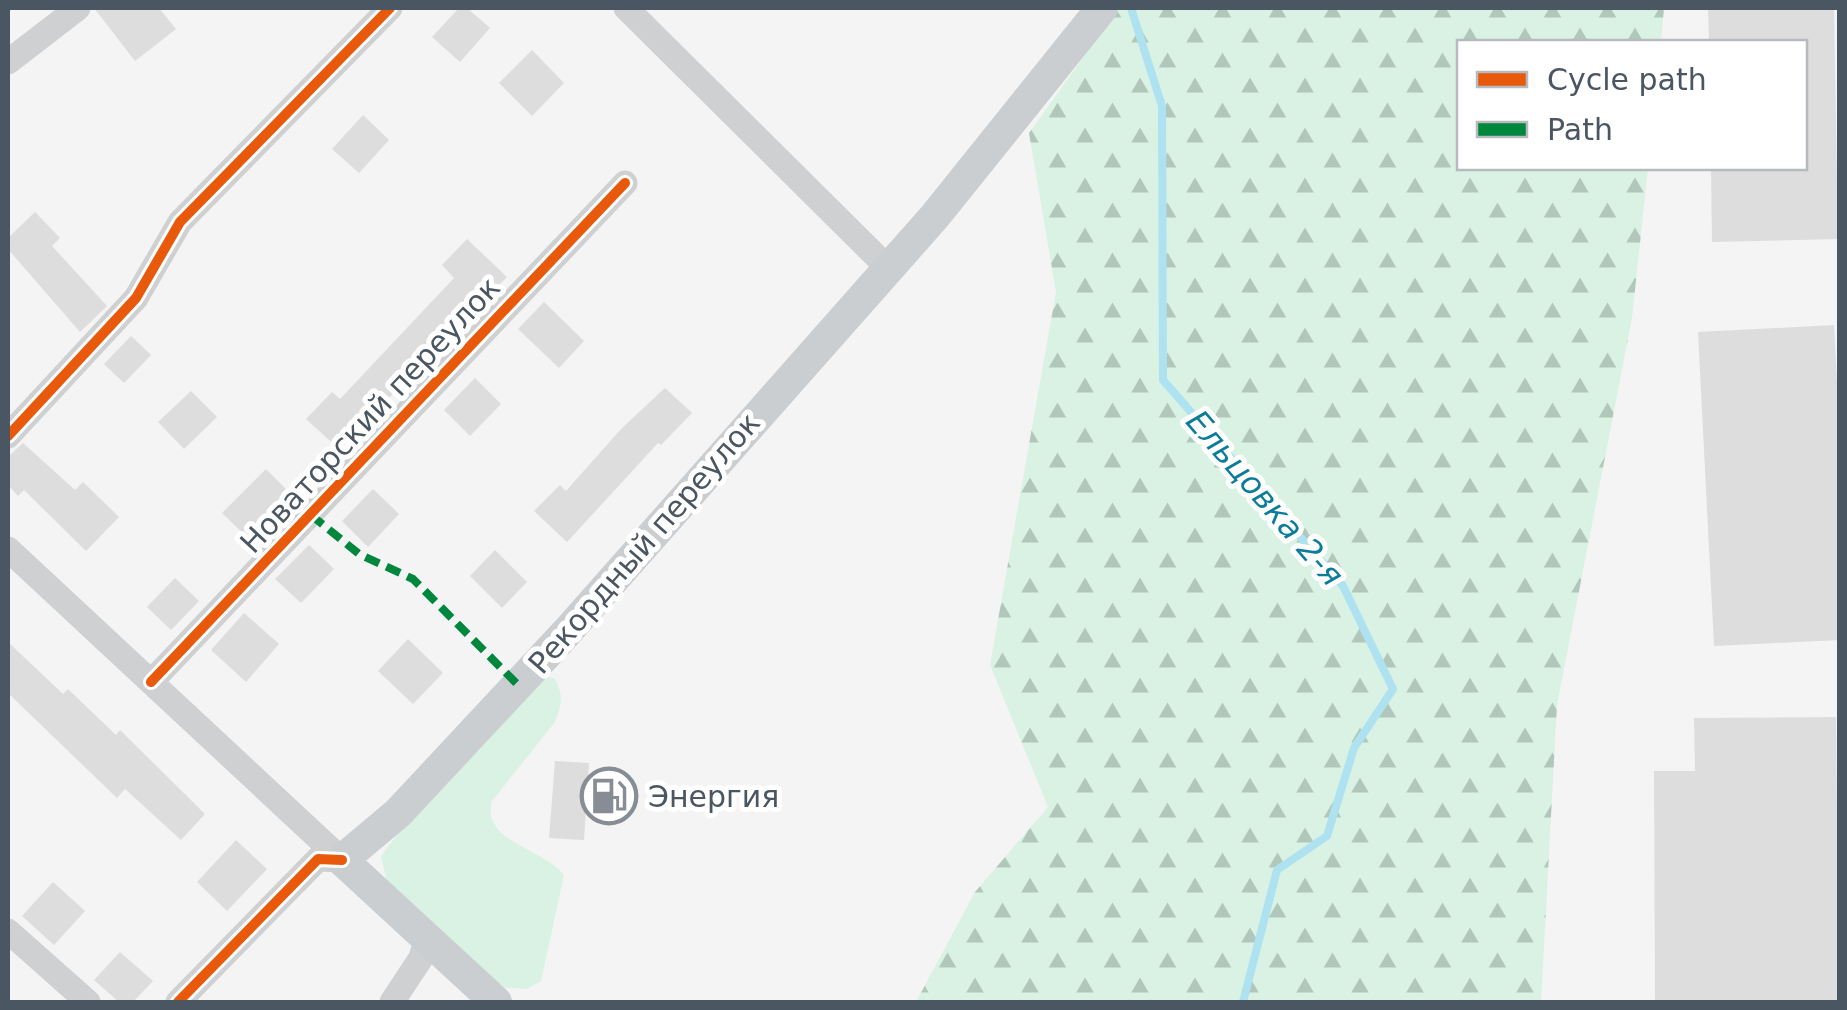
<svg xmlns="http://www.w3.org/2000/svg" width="1847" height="1010" viewBox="0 0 1847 1010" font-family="'DejaVu Sans',sans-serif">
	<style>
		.green { fill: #d9f2e3 }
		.forest { fill: url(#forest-firs) }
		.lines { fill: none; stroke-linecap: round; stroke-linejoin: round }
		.stream { stroke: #aee2f0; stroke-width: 8 }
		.building { fill: #ddddde }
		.minor { stroke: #ced0d2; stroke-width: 25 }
		.major { stroke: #caced1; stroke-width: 32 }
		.quiet { stroke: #00873e; stroke-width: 8; stroke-dasharray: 15 8; stroke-linecap: butt }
		.cycleway-casing { stroke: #fff; stroke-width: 16 }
		.cycleway { stroke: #e8590c; stroke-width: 10 }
		.labels { text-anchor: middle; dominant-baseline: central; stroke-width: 10; stroke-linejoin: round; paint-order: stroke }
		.street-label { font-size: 30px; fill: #4a5661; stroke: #fff }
		.poi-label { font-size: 30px; fill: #4a5661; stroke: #fff; text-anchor: start }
		.water-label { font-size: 32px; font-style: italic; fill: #0c7c9b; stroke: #fff }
	</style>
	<defs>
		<pattern id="forest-firs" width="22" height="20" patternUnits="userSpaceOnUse" patternTransform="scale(2.5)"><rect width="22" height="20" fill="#d9f2e3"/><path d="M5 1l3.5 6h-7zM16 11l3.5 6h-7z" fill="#b2c7bb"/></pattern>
	</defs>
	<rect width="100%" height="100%" fill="#f4f4f4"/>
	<path class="green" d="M539 676 554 678C564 694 562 704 555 722L492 801C480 841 544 849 564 875L541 981 527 989 496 987 387 882 381 856 420 804Z"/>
	<path class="forest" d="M1119 8H1664L1661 42H1460V168H1648L1632 318 1557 705 1541 1002H916L975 892 1048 807 990 665 1056 292 1029 133Z"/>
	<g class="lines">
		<path class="stream" d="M1131 8 1162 106 1163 380 1343 586 1393 689 1354 748 1327 836 1277 870 1243 1002"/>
	</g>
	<g class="building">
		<path d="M94 8H159L176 29 135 61Z"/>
		<path d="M459 8H467L490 28 460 62 432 37Z"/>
		<path d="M1708 8H1834L1838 239 1712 242 1711 168H1804V42H1709Z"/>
		<path d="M532 50 564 83 532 116 499 83Z"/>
		<path d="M363 115 389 140 359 173 332 149Z"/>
		<path d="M35 212 60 238 52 246 107 306 80 332 8 249V238Z"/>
		<path d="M467 239 507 277 339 449 306 419 332 392 340 399 454 278 442 265Z"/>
		<path d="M544 302 584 341 559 368 518 329Z"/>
		<path d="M1834 325 1840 440V640L1714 646 1698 332Z"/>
		<path d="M131 336 151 355 124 383 104 364Z"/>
		<path d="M475 378 501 404 470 436 444 410Z"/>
		<path d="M665 388 692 413 661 445 658 443 567 542 534 511 560 485 566 491 622 428Z"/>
		<path d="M191 391 217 417 184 449 158 422Z"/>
		<path d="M23 443 75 490 83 482 119 517 86 551 24 490 18 496 8 485V457Z"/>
		<path d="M266 469 292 495 248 538 222 513Z"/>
		<path d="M373 489 399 514 368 547 342 521Z"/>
		<path d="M309 545 334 569 301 603 275 579Z"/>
		<path d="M495 550 527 582 502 608 470 576Z"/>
		<path d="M175 578 199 601 171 630 147 607Z"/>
		<path d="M244 613 279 644 246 682 211 650Z"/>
		<path d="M408 639 443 673 413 704 378 671Z"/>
		<path d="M8 642 63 694 68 689 116 735 120 730 205 814 181 840 125 789 117 798 8 693Z"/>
		<path d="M1836 717 1839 1002H1655L1654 771H1695L1694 718Z"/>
		<path d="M555 761 589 763 588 782 631 784 630 811 586 809 584 840 549 838Z"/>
		<path d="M236 840 267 869 227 911 197 882Z"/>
		<path d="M53 882 85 911 54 945 22 916Z"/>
		<path d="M120 952 153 981 133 1002H119L94 980Z"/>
	</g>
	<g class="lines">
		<g class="minor">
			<path d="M626 8 886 266"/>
			<path d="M8 62 78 8"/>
			<path d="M8 436 136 298 180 222 390 8"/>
			<path d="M8 549 342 860"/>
			<path d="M151 682 625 183"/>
			<path d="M8 931 88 1002"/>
			<path d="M178 1002 318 859 342 860"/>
			<path d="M392 1002 421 958 427 937"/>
		</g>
		<path class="major" d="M496 1002 342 860 398 813 567 632 935 216 1102 8"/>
		<path class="quiet" d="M311 515 359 554 413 579 518 685"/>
		<g class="cycleway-casing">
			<g id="cycleway">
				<path d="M8 436 136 298 180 222 390 8"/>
				<path d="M151 682 625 183"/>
				<path d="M178 1002 318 859 342 860"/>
			</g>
		</g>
		<use href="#cycleway" class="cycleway"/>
	</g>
	<defs>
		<g id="fuel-ring" transform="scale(2.875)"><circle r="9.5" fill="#fff" stroke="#868d94" stroke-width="1.5"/><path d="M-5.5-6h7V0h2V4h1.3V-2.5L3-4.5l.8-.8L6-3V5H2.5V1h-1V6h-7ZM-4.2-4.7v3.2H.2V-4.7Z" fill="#868d94"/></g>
	</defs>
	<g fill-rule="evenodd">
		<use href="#fuel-ring" x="609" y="796"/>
	</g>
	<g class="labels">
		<g class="street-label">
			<text transform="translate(370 415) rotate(-47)">Новаторский переулок</text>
			<text transform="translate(644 543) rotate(-49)">Рекордный переулок</text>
		</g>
		<g class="poi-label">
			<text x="648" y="796">Энергия</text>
		</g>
		<g class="water-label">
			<text transform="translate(1265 498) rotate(49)">Ельцовка 2-я</text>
		</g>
	</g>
	<rect width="1847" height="1010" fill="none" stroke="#4a5661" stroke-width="20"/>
	<rect x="1457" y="40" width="350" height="130" fill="#ffffff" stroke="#b7bbc0" stroke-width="2.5"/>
	<rect x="1477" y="72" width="50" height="15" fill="#e8590c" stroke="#b7bbc0" stroke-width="2.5"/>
	<text x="1547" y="90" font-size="30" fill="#4a5661">Cycle path</text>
	<rect x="1477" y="122" width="50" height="15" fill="#00873e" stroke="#b7bbc0" stroke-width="2.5"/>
	<text x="1547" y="140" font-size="30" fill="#4a5661">Path</text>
</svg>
